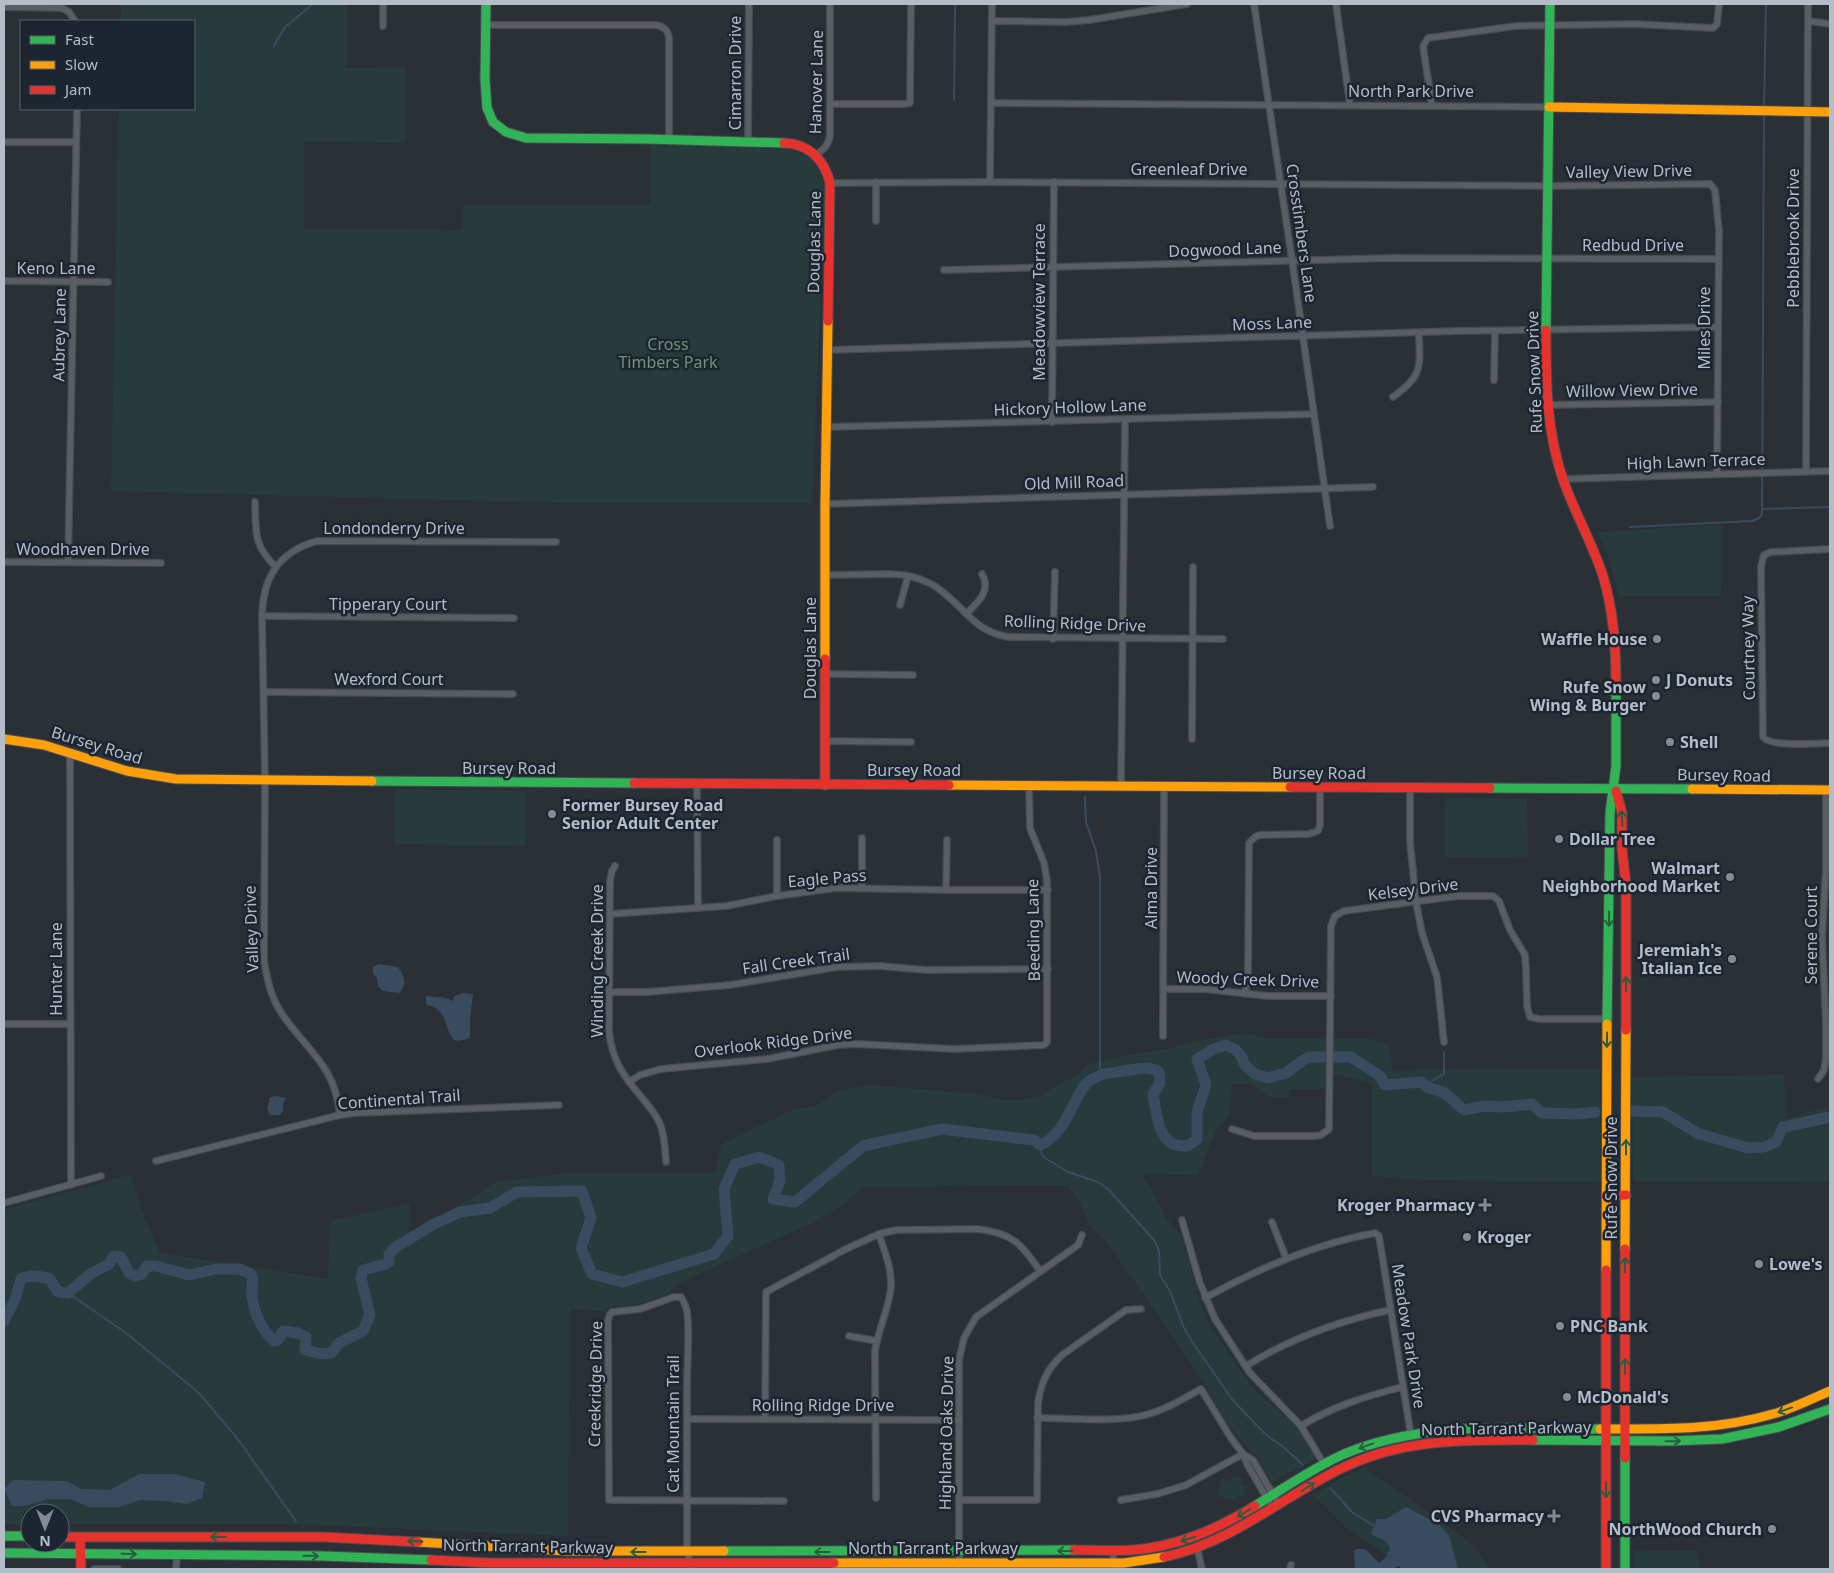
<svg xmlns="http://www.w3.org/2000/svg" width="1834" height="1573" viewBox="0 0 1834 1573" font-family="'Noto Sans',sans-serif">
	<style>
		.green { fill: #273b3c }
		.water { fill: #394b5f }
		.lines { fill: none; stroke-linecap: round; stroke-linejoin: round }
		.stream { stroke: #394b5f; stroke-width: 2 }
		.river { stroke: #394b5f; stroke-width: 11 }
		.street-casing { stroke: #484c51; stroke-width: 8 }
		.fast-casing { stroke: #484c51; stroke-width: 11 }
		.slow-casing { stroke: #484c51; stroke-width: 11 }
		.jam-casing { stroke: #484c51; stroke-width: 11 }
		.street { stroke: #595e64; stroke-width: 5.5 }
		.fast { stroke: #30b455; stroke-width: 9 }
		.slow { stroke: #ff9f0a; stroke-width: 9 }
		.jam { stroke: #e5322d; stroke-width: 9 }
		.oneway { stroke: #255f3f }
		.poi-dot { fill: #848b94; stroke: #1d2630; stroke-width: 2 }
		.labels { text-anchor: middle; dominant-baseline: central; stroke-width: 5; stroke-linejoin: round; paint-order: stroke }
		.street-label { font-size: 16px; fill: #b4bcc7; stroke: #1d2630 }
		.park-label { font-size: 16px; fill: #6c9673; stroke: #1d2630 }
		.poi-label { font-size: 16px; font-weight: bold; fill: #b4bcc7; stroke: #1d2630; text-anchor: start }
	</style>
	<rect width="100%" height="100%" fill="#2a3036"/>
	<g class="green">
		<path d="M121 4H346V68L405 67V143L304 141V229L462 230 463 205H651V145L788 149C812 156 820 164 825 189L812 503H570L111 491 119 109H194V21H121Z"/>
		<path d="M1722 525 1721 596H1619L1609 559 1598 532Z"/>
		<path d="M395 789 526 791 525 846 394 844Z"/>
		<path d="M1446 797 1527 799 1528 858 1445 857Z"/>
		<path d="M1247 1033 1267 1039H1372L1389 1044 1392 1070 1600 1069 1601 1182 1424 1180 1372 1176V1083L1336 1074H1325V1089H1289V1097H1270L1251 1084H1232L1229 1116 1216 1131 1198 1175 1143 1174 1166 1218 1181 1235 1201 1305 1209 1325 1252 1387 1299 1429 1316 1459 1272 1482 1256 1456 1243 1443 1224 1418 1209 1394 1208 1388 1107 1242 1088 1224 1081 1204 1068 1186 1039 1185 863 1187 844 1204 812 1223 679 1283 664 1295 640 1304 614 1306 603 1311 570 1309 568 1536 297 1524H60V1513H30V1524H4V1210L130 1175 139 1203 160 1253 328 1279 330 1221 410 1203 408 1239 496 1182 569 1173H715L722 1144 794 1109 815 1106 838 1091 870 1085 977 1094 1002 1100H1022L1040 1096 1078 1074 1088 1064 1123 1056 1166 1049 1200 1040Z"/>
		<path d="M1784 1075 1786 1120 1808 1112 1830 1107V1182L1633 1181 1632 1077Z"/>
		<path d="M1364 1468 1437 1518 1473 1545 1491 1569H1402L1381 1551 1349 1530 1313 1495 1342 1478Z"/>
		<path d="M1233 1476 1243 1479 1241 1485 1246 1487 1243 1497 1237 1496 1235 1501 1217 1496 1222 1479 1231 1482Z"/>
		<path d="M1634 1550 1695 1551 1701 1569H1634Z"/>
	</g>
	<g class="water">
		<path d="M379 964 398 967C404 975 408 985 399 993L383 991 378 986 377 978 373 974V967Z"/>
		<path d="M462 993 473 994 470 1019V1038L459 1041 454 1040C443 1027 448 1009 427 1005L426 1002V996L446 998 452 1001 455 996Z"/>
		<path d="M275 1096 286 1098 283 1104V1111L280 1115H270L267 1109 270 1097Z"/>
		<path d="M139 1474H175L205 1482 202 1498 187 1504 164 1501 140 1500 119 1507H89L71 1499H48L24 1506H12L4 1489 13 1480 67 1481 81 1489 110 1490Z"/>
		<path d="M1406 1507 1438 1524 1449 1535 1458 1569H1403L1398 1566 1393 1569H1355L1354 1552 1356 1549H1365L1379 1563 1386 1557 1390 1549 1387 1542 1371 1534 1377 1519H1386Z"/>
	</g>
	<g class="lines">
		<g class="stream">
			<path d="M274 46 285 27 313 4"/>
			<path d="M954 100 955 4"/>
			<path d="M1764 107 1766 4"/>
			<path d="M1763 509 1830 507"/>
			<path d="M1630 527 1752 521 1759 518 1762 514 1764 114"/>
			<path d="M1085 797 1086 822 1096 851 1100 878V1075"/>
			<path d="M1425 1085 1444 1074V1052"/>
			<path d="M1040 1145 1042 1155 1045 1158 1068 1172 1098 1182 1108 1189 1154 1240 1159 1251 1160 1275 1170 1291 1184 1328 1193 1343 1232 1399 1242 1410 1265 1434 1282 1446 1303 1465"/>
			<path d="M68 1293 126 1333 199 1393 237 1438 296 1521"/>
			<path d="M1330 1488 1353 1513 1376 1527"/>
		</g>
		<g class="river">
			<path d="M1633 1111 1663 1112 1697 1133 1748 1148 1764 1147 1776 1142 1783 1127 1830 1117"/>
			<path d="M4 1321 15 1299 21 1279C30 1274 40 1276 50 1279L58 1292 68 1293 89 1275 109 1264 114 1256 121 1257 129 1273 135 1276 142 1274 147 1266H156L189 1275 216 1269H240L251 1274C254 1280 252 1282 252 1289 251 1308 261 1329 274 1341L278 1340 283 1331 298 1333 306 1337 305 1350 321 1354 331 1353 339 1343 363 1331 370 1315 361 1278 363 1270 386 1264 389 1262V1254L396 1247 434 1224 460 1212 490 1208 517 1192 582 1191 591 1218 581 1248 592 1274 622 1282 714 1254 728 1236 724 1189 735 1164 759 1157 779 1165 780 1181 773 1199 795 1202 863 1146 942 1129 1034 1140 1040 1145C1057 1138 1066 1120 1074 1104 1078 1097 1080 1090 1086 1084 1098 1072 1114 1073 1130 1070 1141 1068 1150 1066 1159 1072L1160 1083 1153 1094C1156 1109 1157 1136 1173 1144 1177 1146 1184 1146 1188 1146L1197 1139V1112L1206 1085 1197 1059 1214 1049 1226 1045 1236 1050 1241 1056 1245 1065 1255 1074 1268 1078 1286 1073 1302 1061 1309 1057H1351L1380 1076 1385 1085 1421 1082 1427 1087 1445 1093 1464 1110 1485 1106 1504 1107 1532 1104 1542 1113 1578 1114 1595 1112"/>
		</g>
		<g class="street-casing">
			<g id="street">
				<path d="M383 4V26"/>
				<path d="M1254 4 1292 260 1330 526"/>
				<path d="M1336 4 1350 105"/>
				<path d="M4 7 62 8 69 12 75 21"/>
				<path d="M992 21 1066 22 1089 20 1187 4"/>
				<path d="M1808 21 1830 24"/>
				<path d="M486 25H656C665 27 669 31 669 40V139"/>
				<path d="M992 103 1549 107"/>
				<path d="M830 104H905L910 103 911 4"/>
				<path d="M1432 106 1423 46 1428 38 1516 26 1634 24 1713 28 1717 24 1719 4"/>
				<path d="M4 142H76"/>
				<path d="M748 142 749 4"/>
				<path d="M816 155C824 149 829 145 830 135V4"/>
				<path d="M990 182 992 4"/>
				<path d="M830 183 990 182 1548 186 1710 184 1715 190 1719 231 1717 474"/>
				<path d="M876 221V182"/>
				<path d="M944 270 1392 258 1718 259"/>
				<path d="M4 281 108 282"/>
				<path d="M827 350 1457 331 1718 327"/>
				<path d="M1494 380 1495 331"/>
				<path d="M1393 397C1423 376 1420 367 1419 333"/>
				<path d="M1547 405 1718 402"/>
				<path d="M1052 422 1054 182"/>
				<path d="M827 427 1314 414"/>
				<path d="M1806 472 1808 4"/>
				<path d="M1562 479 1830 471"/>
				<path d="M255 502C256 532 253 545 276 567"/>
				<path d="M825 504 1373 487"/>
				<path d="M1830 549 1771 552 1764 555 1761 566 1763 737C1772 748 1816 743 1830 743"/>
				<path d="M4 562 161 563"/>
				<path d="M68 562 77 109"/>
				<path d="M825 575 889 574C904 574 918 577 931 584 950 594 963 613 979 625 988 632 998 635 1008 637L1223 639"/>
				<path d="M900 605 908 576"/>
				<path d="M966 614C977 603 992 591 982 574"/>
				<path d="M262 616 514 618"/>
				<path d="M1053 639 1055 572"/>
				<path d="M825 674 913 675"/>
				<path d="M264 692 513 694"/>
				<path d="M1192 739 1193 567"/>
				<path d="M825 741 911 742"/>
				<path d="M70 752 71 1185"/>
				<path d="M697 784 698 908"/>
				<path d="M1121 787 1125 420"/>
				<path d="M1410 788V841L1416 902 1422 933 1437 977 1444 1042"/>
				<path d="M862 838V887"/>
				<path d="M777 840V896"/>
				<path d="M615 866 612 871 610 881 609 1031C612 1061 624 1077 643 1099 649 1107 656 1114 660 1124 665 1136 665 1149 666 1162"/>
				<path d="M946 890 947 840"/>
				<path d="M610 914 726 906 777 896 836 888 946 890H1048"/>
				<path d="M1164 989H1204L1268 996H1331"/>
				<path d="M609 992H647L730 985 837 967 880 966 926 970 1048 969"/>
				<path d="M1245 994 1248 972 1249 843 1255 837 1259 835 1309 834 1318 831 1320 825V788"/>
				<path d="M4 1024H70"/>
				<path d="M1163 1036 1164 787"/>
				<path d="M1818 1079 1824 1070 1826 1059V1025L1822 937 1826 868V790"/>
				<path d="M629 1082 640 1075 661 1069 767 1059 838 1045 858 1044 954 1049 1044 1045 1047 1042V881L1044 863 1030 828 1029 786"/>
				<path d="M340 1115C335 1065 308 1052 282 1014 271 998 267 979 264 960L265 780 262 616C263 578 278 552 317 541L556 542"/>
				<path d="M1232 1129 1254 1136H1315L1321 1135 1329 1129 1331 926 1335 916 1344 911 1458 896H1493L1499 901 1510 930 1525 955 1526 969 1527 1006 1530 1017 1539 1019H1607"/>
				<path d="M156 1161 340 1115 355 1113 559 1105"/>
				<path d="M4 1203 101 1176"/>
				<path d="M1182 1220 1200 1283 1215 1319 1250 1373 1301 1426 1324 1464"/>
				<path d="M1272 1222 1286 1258"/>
				<path d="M1205 1298C1259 1268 1314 1244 1375 1233L1379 1236 1411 1436"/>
				<path d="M849 1336 877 1341"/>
				<path d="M1246 1366C1291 1338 1338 1321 1390 1310"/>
				<path d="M1037 1418C1070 1418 1114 1423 1145 1415 1165 1410 1183 1399 1201 1389L1231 1438 1243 1454 1247 1464 1273 1509"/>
				<path d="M687 1419 959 1420"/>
				<path d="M765 1419 766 1292 848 1248 879 1234 896 1230 978 1229C1012 1233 1022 1244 1040 1271"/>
				<path d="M1301 1426C1333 1406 1367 1396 1402 1387"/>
				<path d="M1243 1454 1253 1460 1279 1505"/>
				<path d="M876 1498 875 1351C878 1329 889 1309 891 1287 892 1268 884 1251 879 1234"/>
				<path d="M959 1500H1037L1038 1403C1041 1383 1047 1369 1062 1355L1126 1310 1141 1309"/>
				<path d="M1121 1500 1157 1494 1186 1485 1243 1454"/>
				<path d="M1197 1548 1202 1569"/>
				<path d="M1113 1551 1114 1569"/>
				<path d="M94 1569H118"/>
				<path d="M176 1569 177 1554"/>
				<path d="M691 1569C691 1561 687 1555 687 1547 687 1494 687 1441 687 1387 687 1363 690 1336 687 1311 686 1306 684 1302 681 1297H674L640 1309 612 1312 610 1314 608 1320 609 1500 784 1501"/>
				<path d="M959 1569V1360L964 1338 976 1317 1078 1245 1082 1235"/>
				<path d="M1290 1569 1291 1565"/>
			</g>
		</g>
		<g class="fast-casing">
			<g id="fast">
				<path d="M486 4 485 80 487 108 493 122 506 132 526 138 648 139 784 143"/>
				<path d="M1546 330 1550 4"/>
				<path d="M372 781 634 783"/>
				<path d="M1490 788 1692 789"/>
				<path d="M1607 1024 1610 813 1616 766V686"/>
				<path d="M1533 1440 1671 1441 1722 1439 1779 1427 1830 1409"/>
				<path d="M1255 1506C1284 1488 1313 1468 1344 1454 1425 1420 1515 1429 1600 1429"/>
				<path d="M4 1536H30"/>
				<path d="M724 1551 1074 1550"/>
				<path d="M4 1553 323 1556 431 1560"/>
				<path d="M1625 1569V1458"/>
			</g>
		</g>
		<g class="slow-casing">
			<g id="slow">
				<path d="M1549 107 1830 112"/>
				<path d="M825 659V504L828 321"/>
				<path d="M4 739 44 745 127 771 176 779 372 781"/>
				<path d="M949 785 1290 787"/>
				<path d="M1692 789 1830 790"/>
				<path d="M1625 1249 1626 1030"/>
				<path d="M1606 1270 1607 1024"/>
				<path d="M1600 1429C1660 1429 1715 1431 1773 1414 1792 1409 1811 1399 1830 1391"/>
				<path d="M418 1542 568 1551H724"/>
				<path d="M834 1563H1124L1164 1557"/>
			</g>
		</g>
		<g class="jam-casing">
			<g id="jam">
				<path d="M784 143C809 144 824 159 830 183L828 321"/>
				<path d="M1546 330C1546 373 1546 417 1557 459 1567 500 1590 536 1603 576 1614 612 1616 649 1616 686"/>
				<path d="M825 659V785"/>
				<path d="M634 783 949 785"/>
				<path d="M1290 787 1490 788"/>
				<path d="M1616 791 1622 813V849L1626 884V1030"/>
				<path d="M1606 1196 1626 1195"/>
				<path d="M1606 1270V1569"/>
				<path d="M1625 1458V1249"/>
				<path d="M60 1537H323L418 1542"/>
				<path d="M80 1537 81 1569"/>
				<path d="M1074 1550C1093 1550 1113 1551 1132 1550 1177 1547 1217 1529 1255 1506"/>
				<path d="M1164 1557C1233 1542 1279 1499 1340 1469 1403 1438 1465 1440 1533 1440"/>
				<path d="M431 1560 491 1563H834"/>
			</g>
		</g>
		<use href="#street" class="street"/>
		<use href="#fast" class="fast"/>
		<use href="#slow" class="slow"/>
		<use href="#jam" class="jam"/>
	</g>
	<defs><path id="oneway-shaft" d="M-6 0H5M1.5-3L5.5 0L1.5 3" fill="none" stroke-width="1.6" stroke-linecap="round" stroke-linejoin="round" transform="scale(1.25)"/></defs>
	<g class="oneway">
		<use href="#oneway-shaft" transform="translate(1622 818) rotate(-93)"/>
		<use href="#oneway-shaft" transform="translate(1609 919) rotate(91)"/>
		<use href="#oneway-shaft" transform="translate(1626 984) rotate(-90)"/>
		<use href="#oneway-shaft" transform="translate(1607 1040) rotate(91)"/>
		<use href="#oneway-shaft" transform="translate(1626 1147) rotate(-90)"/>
		<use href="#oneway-shaft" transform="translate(1625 1265) rotate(-89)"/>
		<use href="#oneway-shaft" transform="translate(1625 1366) rotate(-90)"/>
		<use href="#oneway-shaft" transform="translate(1785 1410) rotate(160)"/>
		<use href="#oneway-shaft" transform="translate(1673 1441) rotate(-1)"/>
		<use href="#oneway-shaft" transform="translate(1366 1446) rotate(160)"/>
		<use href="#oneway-shaft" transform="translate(1308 1487) rotate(-32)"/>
		<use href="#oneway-shaft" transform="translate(1606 1490) rotate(90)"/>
		<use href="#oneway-shaft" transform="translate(1244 1513) rotate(149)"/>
		<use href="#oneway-shaft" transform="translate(218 1537) rotate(-180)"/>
		<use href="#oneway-shaft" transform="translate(1188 1539) rotate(163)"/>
		<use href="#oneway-shaft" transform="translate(415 1541) rotate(-177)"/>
		<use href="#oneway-shaft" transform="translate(1065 1551) rotate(180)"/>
		<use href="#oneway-shaft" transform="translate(638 1552) rotate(-180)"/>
		<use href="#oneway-shaft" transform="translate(822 1552) rotate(180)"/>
		<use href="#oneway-shaft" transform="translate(129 1554) rotate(1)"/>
		<use href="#oneway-shaft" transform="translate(311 1556) rotate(1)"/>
	</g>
	<g class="poi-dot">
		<circle cx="1657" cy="639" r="5"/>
		<circle cx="1656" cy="680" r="5"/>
		<circle cx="1656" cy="696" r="5"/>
		<circle cx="1670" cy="742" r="5"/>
		<circle cx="552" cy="814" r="5"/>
		<circle cx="1559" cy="839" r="5"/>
		<circle cx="1730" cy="877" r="5"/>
		<circle cx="1732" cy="959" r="5"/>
		<path d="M1482.5 1197.5h5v5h5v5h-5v5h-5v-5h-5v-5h5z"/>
		<circle cx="1467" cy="1237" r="5"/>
		<circle cx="1759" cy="1264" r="5"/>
		<circle cx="1560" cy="1326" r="5"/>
		<circle cx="1567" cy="1397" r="5"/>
		<path d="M1551.5 1508.5h5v5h5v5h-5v5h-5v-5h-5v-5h5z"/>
		<circle cx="1772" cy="1529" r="5"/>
	</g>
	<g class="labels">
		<g class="street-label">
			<text transform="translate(735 73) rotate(-90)">Cimarron Drive</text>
			<text transform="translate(816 82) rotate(-89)">Hanover Lane</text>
			<text x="1411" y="91">North Park Drive</text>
			<text x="1189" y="169">Greenleaf Drive</text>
			<text transform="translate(1629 171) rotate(-1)">Valley View Drive</text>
			<text transform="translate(1302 233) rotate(82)">Crosstimbers Lane</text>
			<text transform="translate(1793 238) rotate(-90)">Pebblebrook Drive</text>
			<text transform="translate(814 242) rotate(-89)">Douglas Lane</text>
			<text x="1633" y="245">Redbud Drive</text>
			<text transform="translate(1225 249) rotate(-2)">Dogwood Lane</text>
			<text x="56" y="268">Keno Lane</text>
			<text transform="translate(1039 302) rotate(-90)">Meadowview Terrace</text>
			<text transform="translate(1272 323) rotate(-2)">Moss Lane</text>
			<text transform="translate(1704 328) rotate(-90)">Miles Drive</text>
			<text transform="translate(59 335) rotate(-89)">Aubrey Lane</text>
			<text transform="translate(1534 372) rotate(-92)">Rufe Snow Drive</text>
			<text transform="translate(1632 390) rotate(-1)">Willow View Drive</text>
			<text transform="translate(1070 407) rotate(-2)">Hickory Hollow Lane</text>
			<text transform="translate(1696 461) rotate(-2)">High Lawn Terrace</text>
			<text transform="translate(1074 482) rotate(-2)">Old Mill Road</text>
			<text x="394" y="528">Londonderry Drive</text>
			<text x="83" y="549">Woodhaven Drive</text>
			<text x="388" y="604">Tipperary Court</text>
			<text transform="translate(1075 623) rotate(2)">Rolling Ridge Drive</text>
			<text transform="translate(810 648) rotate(-90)">Douglas Lane</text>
			<text transform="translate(1748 648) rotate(-91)">Courtney Way</text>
			<text x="389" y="679">Wexford Court</text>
			<text transform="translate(97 745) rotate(17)">Bursey Road</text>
			<text x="509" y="768">Bursey Road</text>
			<text x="914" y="770">Bursey Road</text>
			<text x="1319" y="773">Bursey Road</text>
			<text transform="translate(1724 775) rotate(1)">Bursey Road</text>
			<text transform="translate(827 878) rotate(-5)">Eagle Pass</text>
			<text transform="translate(1151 888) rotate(-90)">Alma Drive</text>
			<text transform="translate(1413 889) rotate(-7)">Kelsey Drive</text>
			<text transform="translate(251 929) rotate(-92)">Valley Drive</text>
			<text transform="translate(1033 930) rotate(-91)">Beeding Lane</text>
			<text transform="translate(1811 935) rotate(-90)">Serene Court</text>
			<text transform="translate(597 961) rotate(-90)">Winding Creek Drive</text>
			<text transform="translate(796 961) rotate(-8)">Fall Creek Trail</text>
			<text transform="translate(56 969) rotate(-90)">Hunter Lane</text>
			<text transform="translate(1248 979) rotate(2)">Woody Creek Drive</text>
			<text transform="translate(773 1042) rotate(-7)">Overlook Ridge Drive</text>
			<text transform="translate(399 1099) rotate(-4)">Continental Trail</text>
			<text transform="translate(1611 1178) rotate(-90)">Rufe Snow Drive</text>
			<text transform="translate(1409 1336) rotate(81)">Meadow Park Drive</text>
			<text transform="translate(595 1384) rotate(-89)">Creekridge Drive</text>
			<text x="823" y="1405">Rolling Ridge Drive</text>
			<text transform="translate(673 1424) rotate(-90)">Cat Mountain Trail</text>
			<text transform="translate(1506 1428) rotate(-1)">North Tarrant Parkway</text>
			<text transform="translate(946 1433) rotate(-89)">Highland Oaks Drive</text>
			<text transform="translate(528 1546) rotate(1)">North Tarrant Parkway</text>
			<text x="933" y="1548">North Tarrant Parkway</text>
		</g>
		<g class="park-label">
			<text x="668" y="344">Cross<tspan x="668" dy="18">Timbers Park</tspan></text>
		</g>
		<g class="poi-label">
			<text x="1647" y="639" text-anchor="end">Waffle House</text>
			<text x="1666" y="680">J Donuts</text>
			<text x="1646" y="687" text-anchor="end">Rufe Snow<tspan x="1646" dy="18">Wing &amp; Burger</tspan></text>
			<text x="1680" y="742">Shell</text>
			<text x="562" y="805">Former Bursey Road<tspan x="562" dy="18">Senior Adult Center</tspan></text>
			<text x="1569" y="839">Dollar Tree</text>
			<text x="1720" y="868" text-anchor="end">Walmart<tspan x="1720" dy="18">Neighborhood Market</tspan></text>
			<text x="1722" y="950" text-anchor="end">Jeremiah's<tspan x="1722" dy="18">Italian Ice</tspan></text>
			<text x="1475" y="1205" text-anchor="end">Kroger Pharmacy</text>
			<text x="1477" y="1237">Kroger</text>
			<text x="1769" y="1264">Lowe's</text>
			<text x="1570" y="1326">PNC Bank</text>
			<text x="1577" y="1397">McDonald's</text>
			<text x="1544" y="1516" text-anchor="end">CVS Pharmacy</text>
			<text x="1762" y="1529" text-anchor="end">NorthWood Church</text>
		</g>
	</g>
	<rect width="1834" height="1573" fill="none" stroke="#b4bcc7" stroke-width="10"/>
	<rect x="20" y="20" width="175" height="90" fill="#1d2630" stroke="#59626c"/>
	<rect x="30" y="36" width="25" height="8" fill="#30b455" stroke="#59626c"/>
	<text x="65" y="45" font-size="15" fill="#b4bcc7">Fast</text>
	<rect x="30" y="61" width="25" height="8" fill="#ff9f0a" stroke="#59626c"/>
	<text x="65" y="70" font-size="15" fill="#b4bcc7">Slow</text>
	<rect x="30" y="86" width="25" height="8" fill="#e5322d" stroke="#59626c"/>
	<text x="65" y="95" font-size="15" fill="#b4bcc7">Jam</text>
	<g transform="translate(45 1528) rotate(180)"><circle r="24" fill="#1d2630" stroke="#59626c"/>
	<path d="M0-4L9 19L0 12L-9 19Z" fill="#848b94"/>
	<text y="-8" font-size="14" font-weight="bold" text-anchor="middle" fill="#b4bcc7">N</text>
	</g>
</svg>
